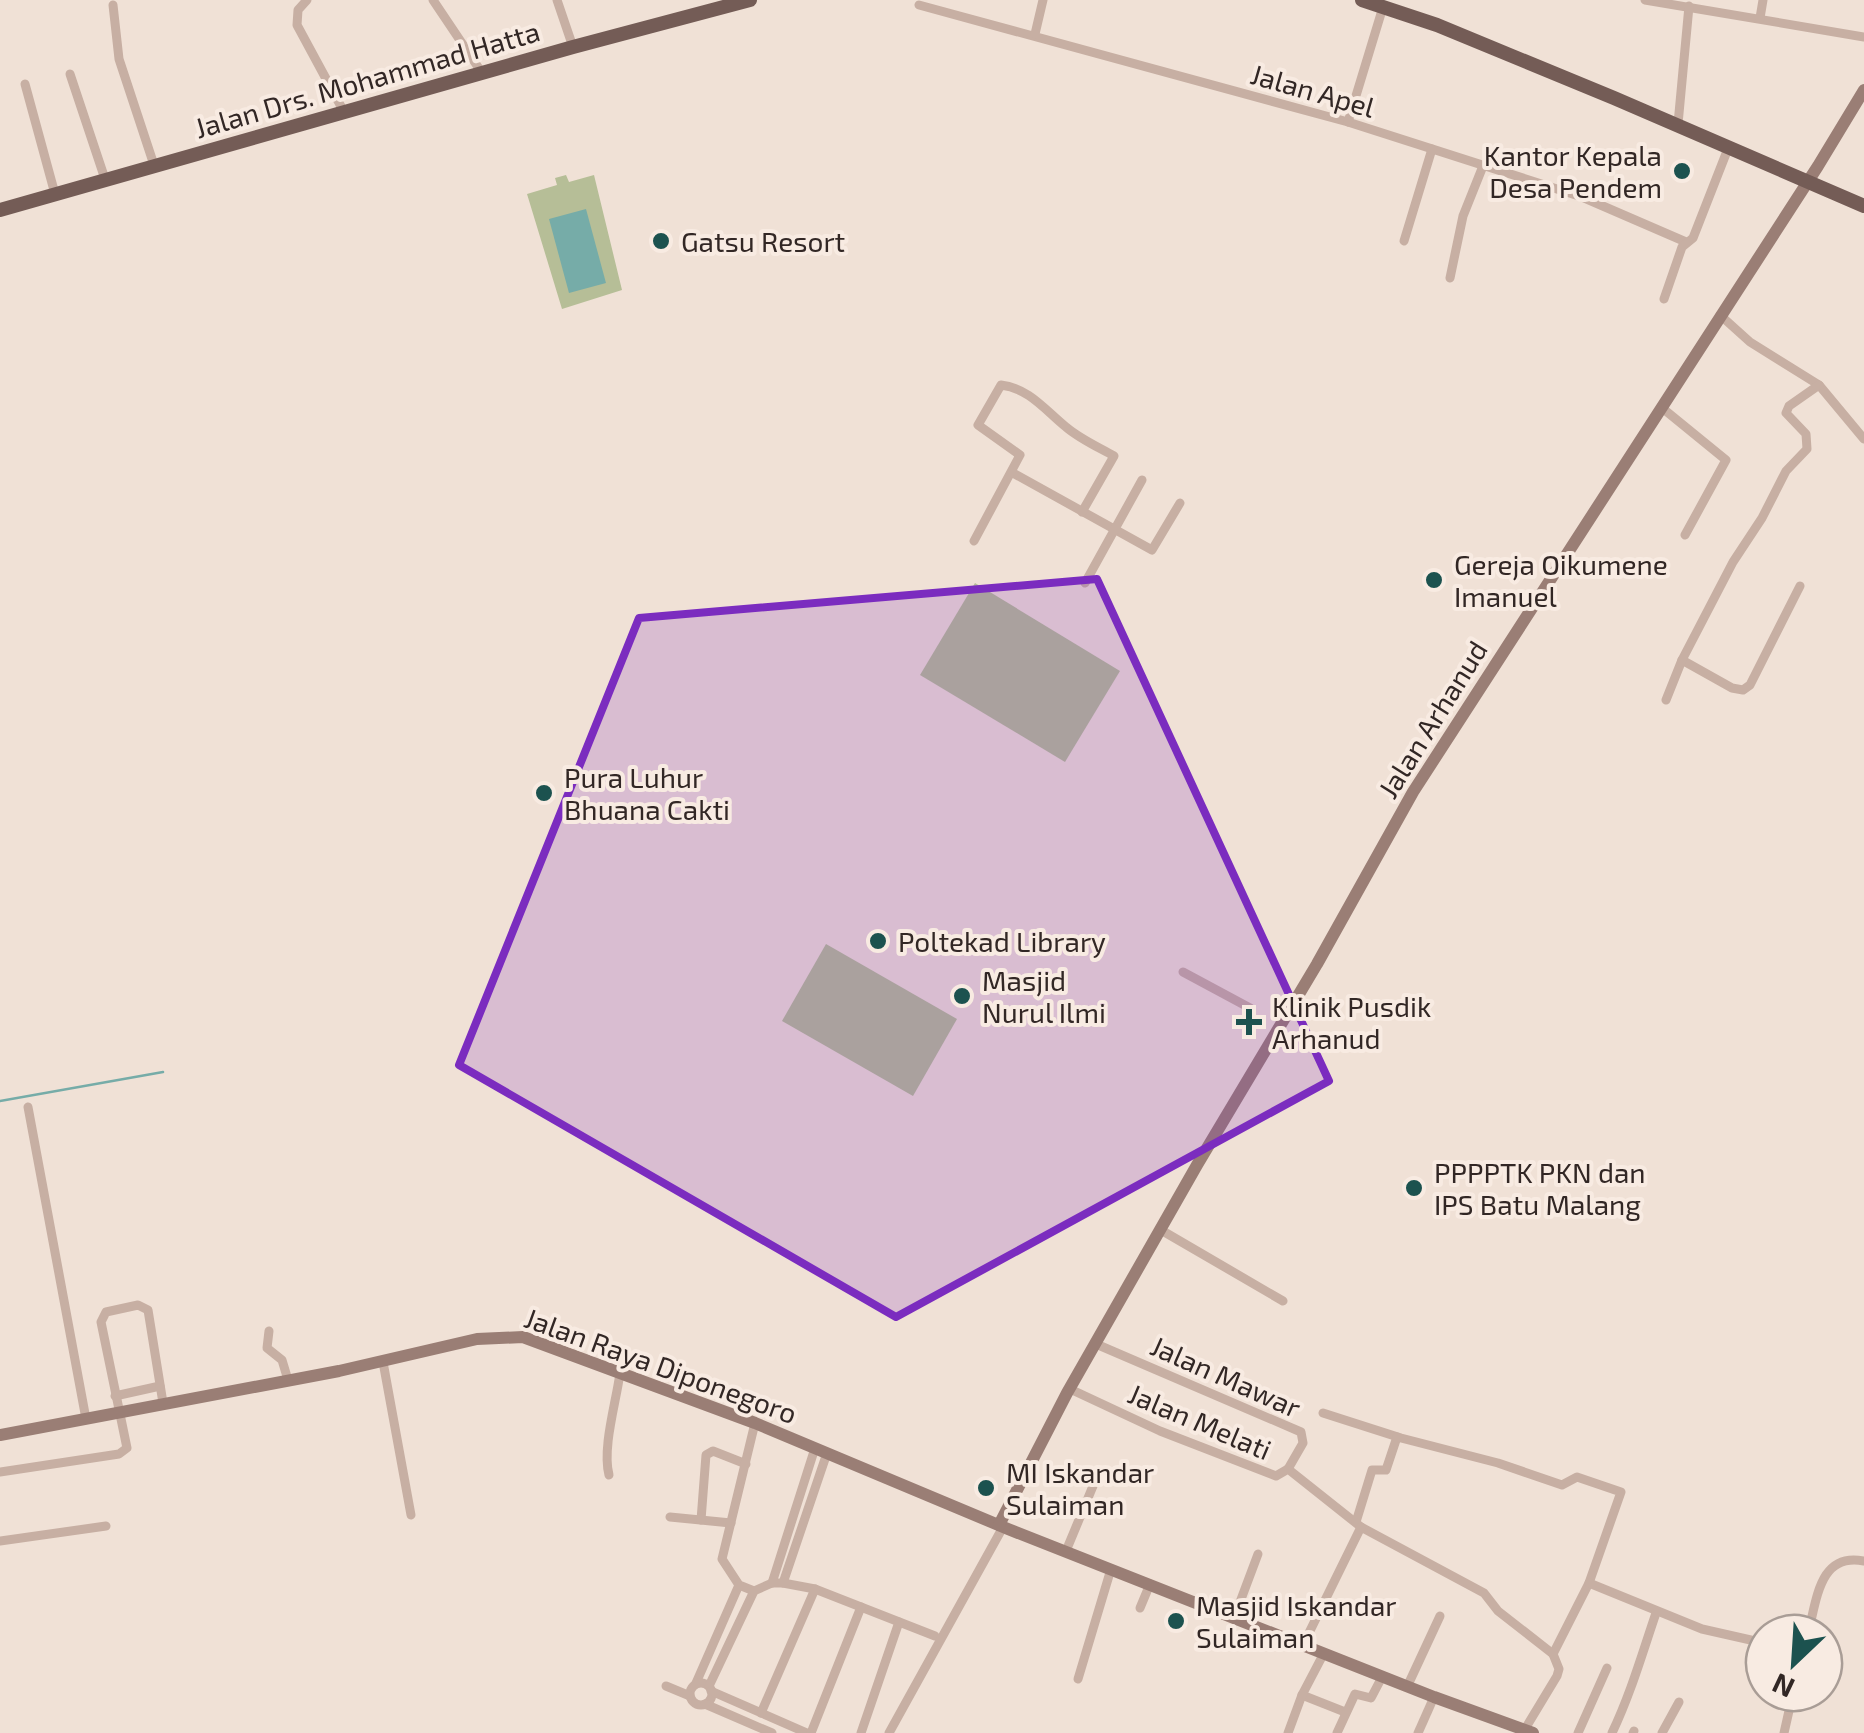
<svg xmlns="http://www.w3.org/2000/svg" width="1864" height="1733" viewBox="0 0 1864 1733" font-family="'Exo 2',sans-serif">
	<style>
		.green { fill: #b6be97 }
		.water { fill: #76aca8 }
		.lines { fill: none; stroke-linecap: round; stroke-linejoin: round }
		.stream { stroke: #76aca8; stroke-width: 2.5 }
		.street { stroke: #c7afa3; stroke-width: 9 }
		.secondary { stroke: #9a7e75; stroke-width: 12 }
		.primary { stroke: #745c56; stroke-width: 14 }
		.marked { fill: #7b2cbf; fill-opacity: 0.2; stroke: #7b2cbf; stroke-width: 8; stroke-linejoin: round }
		.poi-dot { fill: #1c524f; stroke: #f8ebe2; stroke-width: 4 }
		.labels { text-anchor: middle; dominant-baseline: central; stroke-width: 8; stroke-linejoin: round; paint-order: stroke }
		.street-label { font-size: 28px; fill: #322725; stroke: #f8ebe2 }
		.poi-label { font-size: 28px; fill: #322725; stroke: #f8ebe2; text-anchor: start }
	</style>
	<rect width="100%" height="100%" fill="#f0e1d6"/>
	<g class="green">
		<path d="M566 175 569 182 594 175 622 290 562 309 527 194 557 185 555 178Z"/>
		<path d="M975 583 1120 671 1065 762 920 675Z"/>
		<path d="M826 944 957 1019 913 1096 782 1021Z"/>
	</g>
	<path class="water" d="M586 209 606 283 569 293 549 219Z"/>
	<g class="lines">
		<path class="stream" d="M0 1101 163 1072"/>
		<g class="street">
			<path d="M307 0 298 10 297 25 344 112"/>
			<path d="M433 0 482 73"/>
			<path d="M557 0 573 47"/>
			<path d="M1645 0 1864 37"/>
			<path d="M113 5 119 59 154 165"/>
			<path d="M919 5 1348 122 1582 197 1686 242"/>
			<path d="M1760 18 1763 0"/>
			<path d="M1035 34 1043 0"/>
			<path d="M70 74 105 179"/>
			<path d="M25 84 55 194"/>
			<path d="M1348 122 1383 7"/>
			<path d="M1678 124 1689 6"/>
			<path d="M1404 241 1432 149"/>
			<path d="M1450 278 1463 216 1483 166"/>
			<path d="M1664 299 1682 247 1693 238 1729 146"/>
			<path d="M1720 315 1750 342 1819 385 1864 439"/>
			<path d="M1661 407 1726 460 1685 535"/>
			<path d="M1013 473 1152 550 1180 503"/>
			<path d="M974 541 1020 455 978 425 1001 385C1029 388 1046 411 1066 427 1080 439 1098 447 1114 456L1082 512"/>
			<path d="M1085 583 1142 480"/>
			<path d="M1682 660 1732 688 1743 690 1750 685 1800 586"/>
			<path d="M1666 700 1682 660 1733 562 1762 518 1786 471 1807 449 1806 434 1786 413 1789 406 1819 385"/>
			<path d="M1183 972 1250 1008"/>
			<path d="M28 1107 86 1419"/>
			<path d="M1161 1230 1283 1301"/>
			<path d="M269 1331 267 1348 282 1360 288 1380"/>
			<path d="M1096 1344 1301 1432 1303 1443 1288 1469"/>
			<path d="M383 1362 411 1515"/>
			<path d="M1070 1389 1160 1431 1276 1476 1288 1469 1361 1527 1484 1593 1498 1611 1553 1654"/>
			<path d="M115 1396 160 1386"/>
			<path d="M1323 1413 1401 1438 1498 1463 1562 1485 1577 1477 1621 1492 1589 1583 1553 1654 1559 1669 1557 1676 1525 1729"/>
			<path d="M0 1472 119 1454 127 1448 101 1322 106 1312 138 1305 148 1310 163 1403"/>
			<path d="M609 1475C602 1448 616 1403 620 1373"/>
			<path d="M670 1517 731 1523"/>
			<path d="M701 1520 706 1455 713 1451 746 1464"/>
			<path d="M1356 1522 1372 1470H1386L1397 1437"/>
			<path d="M0 1541 106 1526"/>
			<path d="M1066 1551 1093 1486"/>
			<path d="M772 1583 815 1448"/>
			<path d="M783 1583 827 1453"/>
			<path d="M1589 1583 1702 1629 1764 1643"/>
			<path d="M754 1591 739 1585 722 1559 755 1423"/>
			<path d="M1140 1608 1150 1584"/>
			<path d="M1234 1618 1258 1554"/>
			<path d="M1808 1633C1817 1600 1819 1552 1864 1561"/>
			<path d="M1303 1645 1361 1527"/>
			<path d="M1078 1679 1111 1569"/>
			<path d="M696 1683 739 1585"/>
			<circle cx="701" cy="1694" r="11"/>
			<path d="M666 1686 690 1696"/>
			<path d="M709 1686 754 1591 772 1583H783L815 1589 935 1636"/>
			<path d="M1407 1687 1440 1616"/>
			<path d="M711 1691 807 1733"/>
			<path d="M1302 1695 1345 1712"/>
			<path d="M705 1704 772 1733"/>
			<path d="M761 1713 815 1589"/>
			<path d="M811 1733 861 1607"/>
			<path d="M861 1733 899 1622"/>
			<path d="M889 1733 1003 1527"/>
			<path d="M1288 1733 1302 1695 1324 1653"/>
			<path d="M1337 1733 1355 1694 1371 1698 1382 1677"/>
			<path d="M1418 1733 1434 1697"/>
			<path d="M1578 1733 1607 1668"/>
			<path d="M1612 1733C1631 1693 1642 1654 1656 1613"/>
			<path d="M1633 1733 1634 1731"/>
			<path d="M1662 1733 1679 1702"/>
			<path d="M1784 1733 1793 1693"/>
		</g>
		<g class="secondary">
			<path d="M0 1435 339 1371 477 1339 523 1337 755 1423 1008 1529 1434 1697 1533 1733"/>
			<path d="M999 1525 1067 1393 1197 1165 1317 964 1413 792 1818 166 1864 90"/>
		</g>
		<g class="primary">
			<path d="M1362 0 1437 25 1614 98 1864 206"/>
			<path d="M0 210 573 47 750 0"/>
		</g>
	</g>
	<path class="marked" d="M1097 579 1329 1081 896 1317 459 1065 639 618Z"/>
	<g class="poi-dot">
		<circle cx="1682" cy="171" r="10"/>
		<circle cx="661" cy="241" r="10"/>
		<circle cx="1434" cy="580" r="10"/>
		<circle cx="544" cy="793" r="10"/>
		<circle cx="878" cy="941" r="10"/>
		<circle cx="962" cy="996" r="10"/>
		<path d="M1244 1007h10v10h10v10h-10v10h-10v-10h-10v-10h10z"/>
		<circle cx="1414" cy="1188" r="10"/>
		<circle cx="986" cy="1488" r="10"/>
		<circle cx="1176" cy="1621" r="10"/>
	</g>
	<g class="labels">
		<g class="street-label">
			<text transform="translate(367 79) rotate(-16)">Jalan Drs. Mohammad Hatta</text>
			<text transform="translate(1313 90) rotate(16)">Jalan Apel</text>
			<text transform="translate(1432 719) rotate(-58)">Jalan Arhanud</text>
			<text transform="translate(661 1365) rotate(20)">Jalan Raya Diponegoro</text>
			<text transform="translate(1226 1376) rotate(24)">Jalan Mawar</text>
			<text transform="translate(1200 1421) rotate(23)">Jalan Melati</text>
		</g>
		<g class="poi-label">
			<text x="1662" y="155" text-anchor="end">Kantor Kepala<tspan x="1662" dy="32">Desa Pendem</tspan></text>
			<text x="681" y="241">Gatsu Resort</text>
			<text x="1454" y="564">Gereja Oikumene<tspan x="1454" dy="32">Imanuel</tspan></text>
			<text x="564" y="777">Pura Luhur<tspan x="564" dy="32">Bhuana Cakti</tspan></text>
			<text x="898" y="941">Poltekad Library</text>
			<text x="982" y="980">Masjid<tspan x="982" dy="32">Nurul Ilmi</tspan></text>
			<text x="1272" y="1006">Klinik Pusdik<tspan x="1272" dy="32">Arhanud</tspan></text>
			<text x="1434" y="1172">PPPPTK PKN dan<tspan x="1434" dy="32">IPS Batu Malang</tspan></text>
			<text x="1006" y="1472">MI Iskandar<tspan x="1006" dy="32">Sulaiman</tspan></text>
			<text x="1196" y="1605">Masjid Iskandar<tspan x="1196" dy="32">Sulaiman</tspan></text>
		</g>
	</g>
	<g transform="translate(1794 1663) rotate(205)"><circle r="48" fill="#f8ebe2" stroke="#a99d96" stroke-width="2.5"/>
	<path d="M0-8L18 38L0 25L-18 38Z" fill="#1c524f"/>
	<text y="-15" font-size="28" font-weight="bold" text-anchor="middle" fill="#322725">N</text>
	</g>
</svg>
